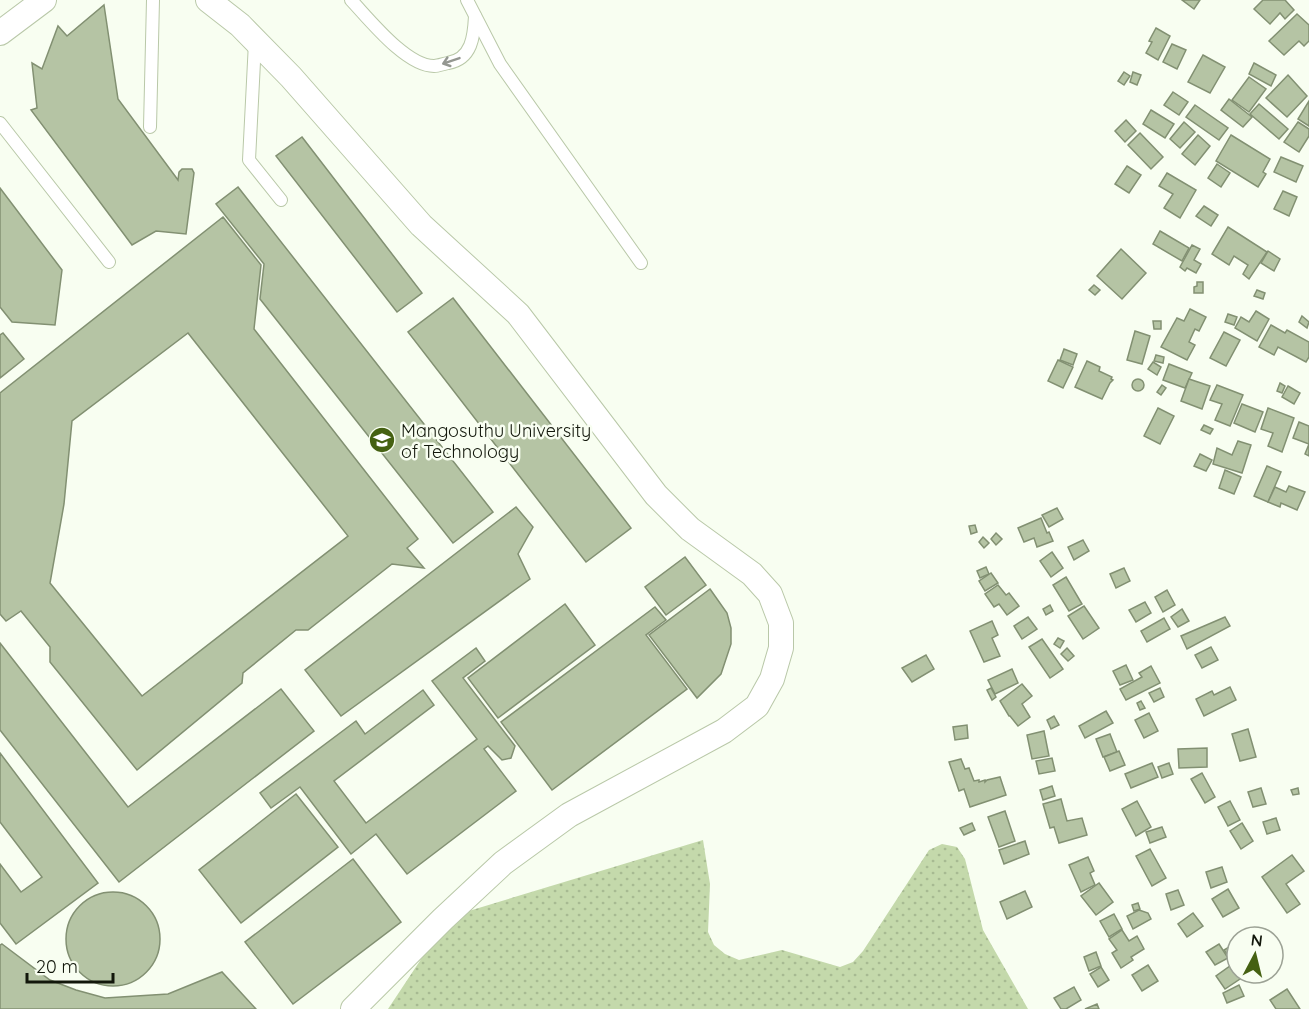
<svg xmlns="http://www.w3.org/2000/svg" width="1309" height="1009" viewBox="0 0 1309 1009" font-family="Quicksand,sans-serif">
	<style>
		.grass { fill: url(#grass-dots) }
		.building { fill: #b5c4a4; stroke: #829072; stroke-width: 1.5; fill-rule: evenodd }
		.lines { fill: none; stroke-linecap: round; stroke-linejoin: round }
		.service-casing { stroke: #b9c8a8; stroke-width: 14 }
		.minor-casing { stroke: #b9c8a8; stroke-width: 26 }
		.service { stroke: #fff; stroke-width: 12 }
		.minor { stroke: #fff; stroke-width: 24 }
		.oneway { stroke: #949791 }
		.labels { text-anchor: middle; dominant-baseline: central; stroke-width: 5; stroke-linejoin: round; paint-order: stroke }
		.poi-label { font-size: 18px; fill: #12170b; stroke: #f8fef1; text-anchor: start }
	</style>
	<defs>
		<pattern id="grass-dots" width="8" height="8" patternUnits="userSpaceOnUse" patternTransform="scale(1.5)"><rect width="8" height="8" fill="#c4d9ab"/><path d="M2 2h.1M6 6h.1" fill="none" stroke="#a7ba92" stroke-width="1.8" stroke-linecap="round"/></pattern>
	</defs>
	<rect width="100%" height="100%" fill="#f8fef1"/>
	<path class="grass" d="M703 840 710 884 708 932 714 945 725 954 739 960 782 950 840 967 853 962 863 951 929 850 942 844 957 847 965 859 983 930 1028 1009H388L449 917Z"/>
	<g class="building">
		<path d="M1182 0H1200L1194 9Z"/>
		<path d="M1263 0H1285L1294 10 1285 19 1280 13 1270 24 1254 9Z"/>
		<path d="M104 5 118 99 178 180 179 172 182 169H192L194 173 186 234 156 231 132 245 31 110 37 108 32 63 42 69 58 26 67 36Z"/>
		<path d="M1297 14 1309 25V41L1304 46 1299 41 1284 55 1269 41Z"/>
		<path d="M1156 28 1170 36 1158 60 1146 53 1152 42 1149 41Z"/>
		<path d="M1172 44 1186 50 1177 69 1163 62Z"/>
		<path d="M1203 55 1225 67 1210 93 1188 82Z"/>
		<path d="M1254 63 1276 75 1271 86 1249 74Z"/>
		<path d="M1124 72 1130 76 1124 85 1118 81Z"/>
		<path d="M1133 72 1141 75 1137 85 1130 82Z"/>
		<path d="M1288 75 1307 96 1287 117 1266 98Z"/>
		<path d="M1249 77 1266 89 1249 112 1232 100Z"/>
		<path d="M1173 92 1188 102 1179 115 1164 105Z"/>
		<path d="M1229 99 1252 117 1243 127 1221 110Z"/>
		<path d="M1309 101V126L1298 119Z"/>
		<path d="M1259 104 1288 129 1279 139 1250 114Z"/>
		<path d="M1195 105 1228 128 1219 140 1186 117Z"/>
		<path d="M1151 110 1174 124 1165 138 1143 124Z"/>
		<path d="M1126 120 1136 131 1125 142 1115 131Z"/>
		<path d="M1184 122 1195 132 1180 148 1170 139Z"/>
		<path d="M1298 122 1309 129V136L1299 152 1284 142Z"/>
		<path d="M1140 133 1163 157 1151 169 1128 145Z"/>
		<path d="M1198 135 1210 146 1195 165 1182 154Z"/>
		<path d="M1231 135 1270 159 1263 172 1266 174 1258 187 1216 161Z"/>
		<path d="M302 137 422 293 397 312 276 156Z"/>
		<path d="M1281 157 1303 166 1296 182 1274 172Z"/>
		<path d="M1217 164 1230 173 1221 187 1208 178Z"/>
		<path d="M1127 166 1141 175 1129 193 1115 184Z"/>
		<path d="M1167 173 1196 190 1180 218 1164 208 1173 194 1159 186Z"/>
		<path d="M238 187 493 512 453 543 260 299 264 264 216 204Z"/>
		<path d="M0 188 62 270 55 325 12 322 0 307Z"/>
		<path d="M1283 191 1297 197 1289 216 1274 209Z"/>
		<path d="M1204 206 1218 215 1211 226 1196 216Z"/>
		<path d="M223 217 261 265 254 329 418 539 407 548 424 568 392 564 308 630H296L243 673 242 683 137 770 50 662V647L21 611 6 621 0 614V393ZM188 333 348 536 142 696 50 583 64 504 72 421Z"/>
		<path d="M1228 227 1267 252 1249 279 1243 274 1248 265 1234 256 1229 265 1212 254Z"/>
		<path d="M1160 231 1189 248 1182 261 1153 244Z"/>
		<path d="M1192 245 1200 249 1194 260 1201 264 1196 273 1187 268 1185 271 1180 267Z"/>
		<path d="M1121 249 1146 273 1122 299 1097 276Z"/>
		<path d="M1268 251 1280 259 1274 271 1261 263Z"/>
		<path d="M1197 282H1203V293H1194V287L1197 286Z"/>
		<path d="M1094 285 1100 290 1095 295 1089 290Z"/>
		<path d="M1257 290 1265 293 1263 299 1254 296Z"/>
		<path d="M453 298 631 528 586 562 408 332Z"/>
		<path d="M1190 309 1206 317 1199 331 1195 329 1189 342 1195 345 1187 360 1161 347 1177 318 1184 321Z"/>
		<path d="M1256 311 1269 319 1257 341 1235 328 1241 317 1249 322Z"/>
		<path d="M1228 314 1237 317 1234 325 1225 322Z"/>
		<path d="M1302 316 1309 322 1307 328 1299 322Z"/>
		<path d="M1153 321H1161V329H1154Z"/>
		<path d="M1271 325 1285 333 1287 330 1309 342V357L1306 362 1278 347 1274 355 1259 347Z"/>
		<path d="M1135 331 1150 336 1142 364 1127 360Z"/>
		<path d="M1224 332 1240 340 1226 366 1210 358Z"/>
		<path d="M3 333 24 359 0 378V335Z"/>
		<path d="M1064 349 1077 354 1073 365 1060 360Z"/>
		<path d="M1156 355 1164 357 1163 363 1154 361Z"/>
		<path d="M1058 360 1073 367 1063 388 1048 381Z"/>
		<path d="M1087 361 1100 367 1099 371 1112 377 1111 379 1113 380 1110 383 1102 399 1075 387Z"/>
		<path d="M1153 362 1161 367 1157 375 1148 369Z"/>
		<path d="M1169 364 1192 373 1185 388 1163 380Z"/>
		<path d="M1189 379 1210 386 1202 409 1181 401Z"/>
		<circle cx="1138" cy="385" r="6"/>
		<path d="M1280 383 1285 386 1282 393 1277 391Z"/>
		<path d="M1162 385 1166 388 1161 395 1157 392Z"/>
		<path d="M1217 385 1243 395 1230 426 1215 420 1222 404 1210 400Z"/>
		<path d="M1288 386 1300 393 1294 404 1282 397Z"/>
		<path d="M1242 404 1263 412 1255 432 1234 423Z"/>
		<path d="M1158 408 1174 416 1160 444 1144 436Z"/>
		<path d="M1268 408 1294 418 1282 452 1268 446 1273 433 1261 429Z"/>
		<path d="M1299 422 1309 426V456L1305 454 1309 444 1293 438Z"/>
		<path d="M1204 425 1213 429 1210 434 1201 430Z"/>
		<path d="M1238 441 1251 445 1242 473 1213 464 1217 448 1232 455Z"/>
		<path d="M1200 454 1212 460 1206 471 1194 466Z"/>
		<path d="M1267 466 1281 472 1268 502 1254 496Z"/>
		<path d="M1225 470 1241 477 1234 494 1219 488Z"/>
		<path d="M1289 486 1305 492 1297 510 1281 503 1280 507 1268 502 1275 487 1286 492Z"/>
		<path d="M516 507 533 527 518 554 530 579 341 716 305 670Z"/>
		<path d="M1057 508 1063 519 1049 527 1042 515Z"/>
		<path d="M1041 518 1047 533 1049 532 1053 541 1037 547 1034 538 1024 542 1018 528Z"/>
		<path d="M975 525 977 532 971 534 969 526Z"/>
		<path d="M996 533 1002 539 996 545 991 539Z"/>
		<path d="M983 537 989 543 984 548 979 542Z"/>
		<path d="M1083 540 1089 551 1074 560 1068 547Z"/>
		<path d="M1052 552 1063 568 1051 577 1040 561Z"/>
		<path d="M685 557 706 585 666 615 645 587Z"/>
		<path d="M986 567 989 574 980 578 977 571Z"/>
		<path d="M1124 568 1130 581 1116 588 1110 574Z"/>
		<path d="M991 573 998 583 985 591 979 581Z"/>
		<path d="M1066 577 1082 604 1069 611 1053 585Z"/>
		<path d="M998 585 1006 595 1009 593 1019 606 1007 615 999 604 994 607 985 594Z"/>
		<path d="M710 589 727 613 731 628V644L721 674 697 698 649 635Z"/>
		<path d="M1167 590 1175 605 1163 612 1155 597Z"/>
		<path d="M1145 602 1151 613 1136 622 1129 610Z"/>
		<path d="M565 604 595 645 498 718 468 678Z"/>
		<path d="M1050 605 1053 611 1046 615 1043 609Z"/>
		<path d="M1084 606 1099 628 1083 639 1068 616Z"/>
		<path d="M655 607 666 620 646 635 687 689 552 790 501 722Z"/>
		<path d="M1182 609 1189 621 1178 627 1171 617Z"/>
		<path d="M1028 617 1037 629 1022 639 1014 626Z"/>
		<path d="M1225 617 1230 626 1187 649 1181 636Z"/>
		<path d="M1164 618 1170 629 1147 642 1141 631Z"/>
		<path d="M992 621 998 635 992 638 1000 656 984 662 970 631Z"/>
		<path d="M1058 638 1064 641 1060 648 1054 644Z"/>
		<path d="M1042 639 1063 669 1050 678 1029 647Z"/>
		<path d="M0 643 128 807 281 689 314 731 119 882 0 730Z"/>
		<path d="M1211 647 1218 660 1202 668 1195 655Z"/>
		<path d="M476 648 485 661 463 678 515 746 511 758 502 760 488 746 484 749 516 791 407 874 376 834 351 854 300 787 271 808 260 793 356 721 365 734 423 690 434 705 334 781 366 823 477 739 432 681Z"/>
		<path d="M1067 648 1074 656 1068 661 1061 654Z"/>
		<path d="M926 655 934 669 912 682 902 668Z"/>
		<path d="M1126 665 1133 680 1120 685 1113 671Z"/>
		<path d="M1151 666 1160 683 1126 700 1120 689 1142 677 1139 673Z"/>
		<path d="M1012 669 1018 683 995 694 988 680Z"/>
		<path d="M1022 684 1032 696 1022 704 1030 717 1018 726 1010 716H1009L1000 701Z"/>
		<path d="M1230 687 1236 700 1204 716 1196 699 1212 691 1214 695Z"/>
		<path d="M991 688 996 697 992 700 987 690Z"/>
		<path d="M1160 688 1164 697 1154 702 1149 693Z"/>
		<path d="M1141 701 1145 708 1140 710 1137 703Z"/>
		<path d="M1106 711 1113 723 1085 738 1079 726Z"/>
		<path d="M1149 713 1158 731 1144 738 1135 720Z"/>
		<path d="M1054 716 1059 725 1051 729 1047 720Z"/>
		<path d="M967 725 968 738 955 740 953 727Z"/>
		<path d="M1248 729 1256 757 1240 761 1232 734Z"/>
		<path d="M1044 731 1049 756 1032 759 1027 735Z"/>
		<path d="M1110 734 1117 752 1103 757 1096 739Z"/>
		<path d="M1207 748V767L1179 768 1178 749Z"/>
		<path d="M1119 751 1125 765 1110 771 1104 757Z"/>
		<path d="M0 753 98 883 16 944 0 923V864L21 892 42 877 0 822Z"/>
		<path d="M1052 758 1055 771 1039 774 1036 761Z"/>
		<path d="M961 759 965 769 969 768 974 781 979 780V782L985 780V782L987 780 1000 777 1006 795 970 807 964 789 959 791 949 762Z"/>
		<path d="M1152 763 1158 777 1131 788 1125 774Z"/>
		<path d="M1169 763 1173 774 1162 778 1158 767Z"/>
		<path d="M1202 773 1215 797 1205 803 1191 779Z"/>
		<path d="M1052 786 1055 796 1043 800 1040 790Z"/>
		<path d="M1261 788 1266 804 1253 807 1248 792Z"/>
		<path d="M1298 788 1299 794 1293 795 1291 790Z"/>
		<path d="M296 794 338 847 241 923 199 870Z"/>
		<path d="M1061 799 1067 821 1082 818 1087 835 1059 843 1054 827 1050 828 1043 804Z"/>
		<path d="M1137 801 1151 827 1136 836 1122 809Z"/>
		<path d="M1230 801 1240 820 1228 826 1218 807Z"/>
		<path d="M1005 811 1015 841 999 847 988 817Z"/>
		<path d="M1276 818 1280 830 1267 834 1263 822Z"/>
		<path d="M972 823 975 830 964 835 960 828Z"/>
		<path d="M1242 823 1253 841 1241 849 1230 831Z"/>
		<path d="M1162 827 1166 837 1150 843 1146 832Z"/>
		<path d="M1025 841 1029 854 1004 864 999 850Z"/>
		<path d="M1150 849 1166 878 1152 886 1136 856Z"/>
		<path d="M1292 855 1304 871 1286 884 1300 904 1287 913 1262 877Z"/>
		<path d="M1088 857 1094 871 1090 873 1095 885 1081 892 1069 865Z"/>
		<path d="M353 859 401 922 293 1004 245 942Z"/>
		<path d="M1222 867 1227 882 1211 888 1206 872Z"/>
		<path d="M1099 883 1113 902 1096 915 1081 896Z"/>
		<path d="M1228 889 1239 908 1223 917 1212 899Z"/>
		<path d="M1178 890 1184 905 1171 910 1166 894Z"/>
		<path d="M1025 891 1032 907 1007 919 1000 902Z"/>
		<circle cx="113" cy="939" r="47"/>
		<path d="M1138 903 1140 909 1134 911 1132 905Z"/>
		<path d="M1139 910 1148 913 1151 919 1133 929 1127 916Z"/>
		<path d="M1193 913 1203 926 1187 937 1178 924Z"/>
		<path d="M1114 914 1122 929 1109 937 1100 921Z"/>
		<path d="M1122 930 1129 941 1137 936 1144 949 1131 957 1133 960 1121 968 1112 953 1117 950 1109 939Z"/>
		<path d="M1236 943 1237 960 1233 962 1224 950Z"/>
		<path d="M2 944 50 980 76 990 105 998 168 994 222 972 256 1009H0V945Z"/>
		<path d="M1219 944 1228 958 1215 965 1206 952Z"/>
		<path d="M1096 952 1101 966 1089 971 1084 957Z"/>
		<path d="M1237 961V973H1249L1225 989 1216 976Z"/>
		<path d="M1148 965 1158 981 1142 991 1132 975Z"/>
		<path d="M1101 967 1109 980 1098 987 1090 974Z"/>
		<path d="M1239 985 1244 996 1227 1003 1223 993Z"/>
		<path d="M1074 987 1081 1000 1066 1009H1061L1054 998Z"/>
		<path d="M1287 989 1300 1009H1276L1270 1000Z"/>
		<path d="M1097 1004 1099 1009H1085Z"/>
	</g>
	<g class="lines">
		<g class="service-casing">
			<g id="service">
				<path d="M351 0C369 19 406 66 434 66 438 66 443 64 448 63 472 59 474 36 475 16"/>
				<path d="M467 0 500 64 641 263"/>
				<path d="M255 42 249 160 281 200"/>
				<path d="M0 123 109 262"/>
				<path d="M150 127 153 0"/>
			</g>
		</g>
		<g class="minor-casing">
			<g id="minor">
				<path d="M208 0 240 25 291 77 421 225 518 314 656 495 690 529 752 574 770 594 781 623V648L772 679 757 706 724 731 569 815 503 863 443 919 353 1009"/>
				<path d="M0 33 44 0"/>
			</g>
		</g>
		<use href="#service" class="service"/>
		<use href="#minor" class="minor"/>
	</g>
	<defs><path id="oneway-shaft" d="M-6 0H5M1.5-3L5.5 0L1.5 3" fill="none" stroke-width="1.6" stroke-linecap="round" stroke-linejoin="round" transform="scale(1.5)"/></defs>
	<use class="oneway" href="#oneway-shaft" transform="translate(451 61) rotate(161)"/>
	<defs>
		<g id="university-disc" transform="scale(1.35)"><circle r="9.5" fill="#456112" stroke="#f8fef1"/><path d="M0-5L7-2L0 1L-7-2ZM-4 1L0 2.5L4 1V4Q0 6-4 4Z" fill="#fff"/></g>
	</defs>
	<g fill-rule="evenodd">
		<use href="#university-disc" x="382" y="440"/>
	</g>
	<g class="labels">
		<g class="poi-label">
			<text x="401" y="430">Mangosuthu University<tspan x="401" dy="21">of Technology</tspan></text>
		</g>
	</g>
	<g transform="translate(1255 955) rotate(7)"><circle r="28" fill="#f8fef1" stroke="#9ca295" stroke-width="1.5"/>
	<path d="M0-4.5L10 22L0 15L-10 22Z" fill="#456112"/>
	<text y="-9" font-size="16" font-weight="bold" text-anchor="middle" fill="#12170b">N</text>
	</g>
	<path d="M27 973v9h86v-9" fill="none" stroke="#12170b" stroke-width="3"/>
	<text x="36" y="973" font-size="18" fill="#12170b" stroke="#f8fef1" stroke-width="4.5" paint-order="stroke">20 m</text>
</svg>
